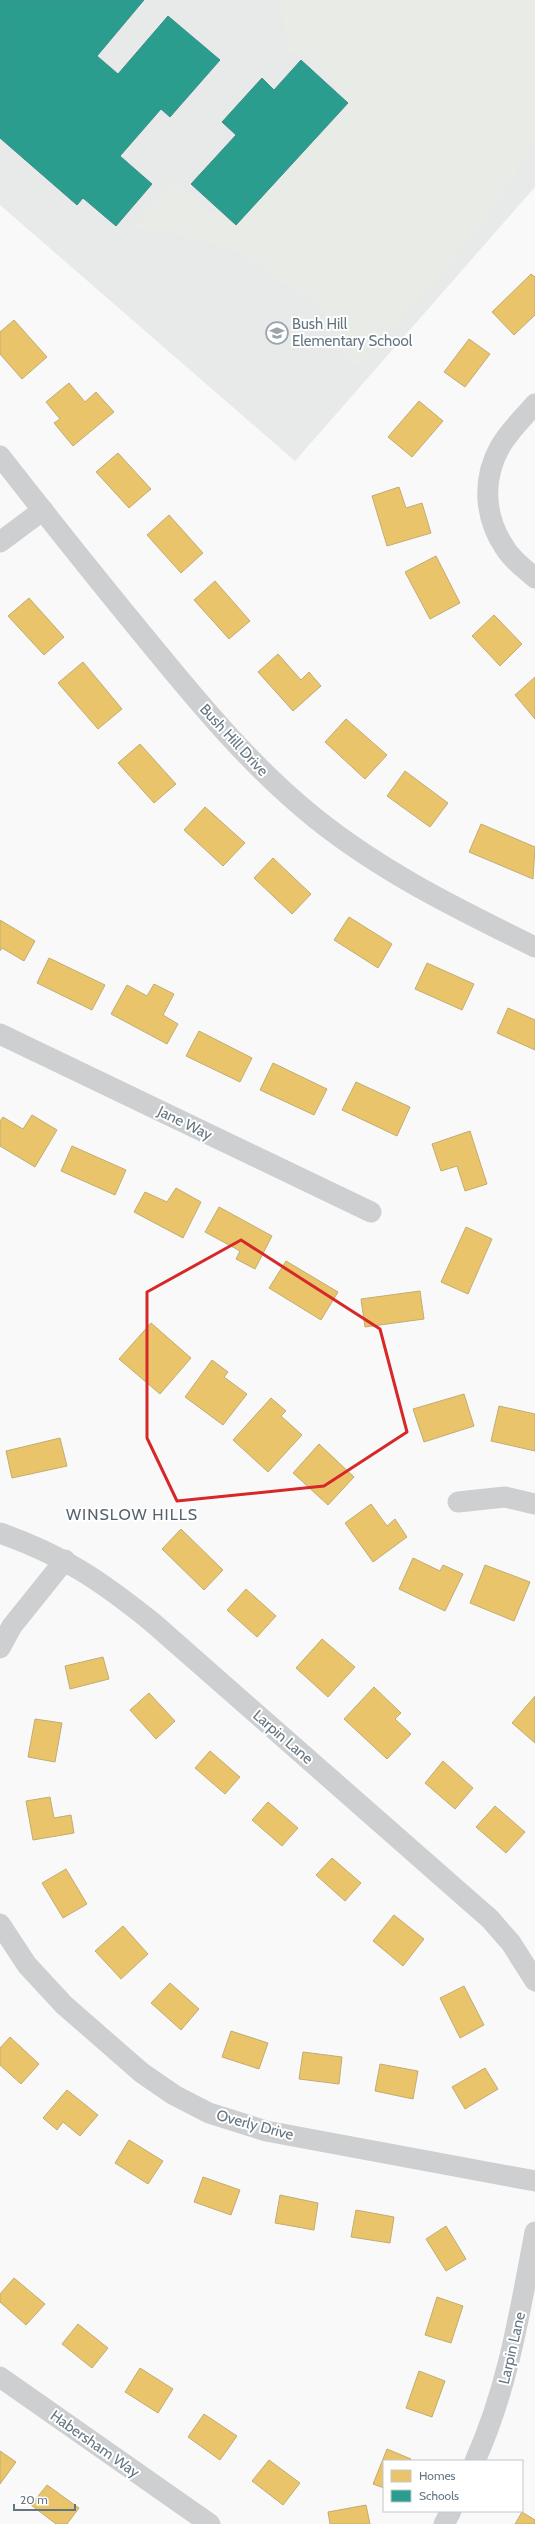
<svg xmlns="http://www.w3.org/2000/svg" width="535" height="2524" viewBox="0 0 535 2524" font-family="Cabin,sans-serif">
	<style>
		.built { fill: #e8e9e9 }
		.green { fill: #e8ebe6 }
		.homes { fill: #e9c46a; stroke: #c1ad72 }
		.schools { fill: #2a9d8f; stroke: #3c918b }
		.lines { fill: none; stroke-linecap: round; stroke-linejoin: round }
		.minor { stroke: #cecfd0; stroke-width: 21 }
		.marked { fill: none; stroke: #d62828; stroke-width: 3; stroke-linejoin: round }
		.labels { text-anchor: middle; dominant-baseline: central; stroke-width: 4; stroke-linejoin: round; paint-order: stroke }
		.poi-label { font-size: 15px; fill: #657683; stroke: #fff; text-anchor: start }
		.street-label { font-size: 15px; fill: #657683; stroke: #fff }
		.neighbourhood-label { font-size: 16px; letter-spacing: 1px; fill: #57646e; stroke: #fff }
	</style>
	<rect width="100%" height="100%" fill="#f9f9f9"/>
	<path class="built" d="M0 0H535V187L295 461 0 205Z"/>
	<path class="green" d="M279 0H535V141L501 198 443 275 355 368 342 350 324 310 234 250 172 234 133 228 174 181 212 214 215 210 237 225 348 103 333 89 337 85 297 50 289 56Z"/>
	<g class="homes">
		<path d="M531 274 535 277V315L514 335 492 312Z"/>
		<path d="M14 320 47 357 22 379 0 354V332Z"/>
		<path d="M469 339 490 354 465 387 444 372Z"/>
		<path d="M69 383 85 402 96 392 114 412 73 446 54 423 60 419 46 402Z"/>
		<path d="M419 401 443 421 412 457 388 437Z"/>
		<path d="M118 453 151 489 129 508 96 472Z"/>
		<path d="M399 487 406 508 422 503 431 533 387 546 372 496Z"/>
		<path d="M169 515 203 553 181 573 147 535Z"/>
		<path d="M436 556 460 603 430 619 405 572Z"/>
		<path d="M215 581 250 621 229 639 194 600Z"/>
		<path d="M29 598 64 637 44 655 8 616Z"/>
		<path d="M494 615 522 644 500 666 472 636Z"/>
		<path d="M278 654 301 680 309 672 321 686 293 711 258 672Z"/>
		<path d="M83 662 122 709 98 729 58 683Z"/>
		<path d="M535 677V719L515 695Z"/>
		<path d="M346 719 387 755 365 779 325 742Z"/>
		<path d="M140 744 176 784 154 803 118 763Z"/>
		<path d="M405 771 448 803 430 827 387 796Z"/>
		<path d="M205 807 245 843 223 866 184 830Z"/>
		<path d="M481 824 535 847 533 879 469 852Z"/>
		<path d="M273 858 311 894 292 914 254 878Z"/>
		<path d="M349 917 392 944 378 968 334 940Z"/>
		<path d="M0 920 35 941 24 961 2 948 0 951Z"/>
		<path d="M49 958 105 985 92 1010 37 983Z"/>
		<path d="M427 963 474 984 462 1010 415 989Z"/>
		<path d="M154 984 174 994 163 1015 178 1024 167 1044 111 1014 127 985 147 996Z"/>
		<path d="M508 1008 535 1020V1050L497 1033Z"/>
		<path d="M199 1031 252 1058 240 1082 186 1056Z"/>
		<path d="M273 1063 327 1089 314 1115 260 1090Z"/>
		<path d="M356 1082 410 1107 397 1136 342 1110Z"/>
		<path d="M32 1115 57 1130 35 1167 0 1146V1121L3 1117 23 1129Z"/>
		<path d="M470 1131 487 1184 465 1191 457 1166 441 1171 432 1144Z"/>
		<path d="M72 1146 126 1170 115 1195 61 1171Z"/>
		<path d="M176 1188 201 1202 183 1238 134 1212 145 1192 167 1202Z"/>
		<path d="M219 1207 272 1236 255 1269 236 1259 240 1251 205 1232Z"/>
		<path d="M466 1227 492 1239 468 1294 441 1282Z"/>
		<path d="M286 1261 338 1292 321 1320 269 1288Z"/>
		<path d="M420 1291 424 1319 365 1327 361 1299Z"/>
		<path d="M151 1323 191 1358 160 1394 119 1359Z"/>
		<path d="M212 1360 228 1372 224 1377 247 1394 223 1425 185 1397Z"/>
		<path d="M464 1394 474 1426 424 1442 413 1409Z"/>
		<path d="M271 1398 286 1411 281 1416 302 1435 268 1472 233 1440Z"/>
		<path d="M499 1406 535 1414V1451L491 1441Z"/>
		<path d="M60 1438 67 1466 12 1478 6 1451Z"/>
		<path d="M319 1444 354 1477 328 1505 293 1473Z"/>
		<path d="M371 1504 387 1526 395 1519 407 1537 373 1562 345 1523Z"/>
		<path d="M181 1529 223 1570 204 1590 162 1549Z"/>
		<path d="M413 1558 440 1571 443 1565 463 1574 445 1611 399 1589Z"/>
		<path d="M485 1565 530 1582 514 1621 470 1603Z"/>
		<path d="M246 1589 276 1616 257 1637 227 1610Z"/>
		<path d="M322 1639 355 1667 328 1697 296 1668Z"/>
		<path d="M103 1657 109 1679 70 1689 65 1666Z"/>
		<path d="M374 1687 401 1713 395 1719 411 1734 387 1759 344 1719Z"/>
		<path d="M149 1693 175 1721 156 1739 130 1710Z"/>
		<path d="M535 1696V1743L512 1723Z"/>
		<path d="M35 1719 62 1723 55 1762 28 1757Z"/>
		<path d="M210 1751 240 1777 225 1794 195 1768Z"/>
		<path d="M443 1761 473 1788 455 1809 425 1783Z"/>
		<path d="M50 1797 54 1818 71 1815 74 1833 33 1840 26 1801Z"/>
		<path d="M268 1802 298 1828 282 1846 252 1820Z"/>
		<path d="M495 1806 525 1832 506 1853 476 1827Z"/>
		<path d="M332 1858 361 1883 345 1901 316 1875Z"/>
		<path d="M66 1869 87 1904 63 1918 42 1883Z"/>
		<path d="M394 1915 424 1939 403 1966 373 1941Z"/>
		<path d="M123 1926 148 1954 121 1979 95 1951Z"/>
		<path d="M170 1983 199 2009 181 2030 151 2003Z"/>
		<path d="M464 1986 484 2025 460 2038 440 1998Z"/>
		<path d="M231 2031 268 2043 259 2069 222 2057Z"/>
		<path d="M10 2037 39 2064 21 2084 0 2065V2048Z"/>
		<path d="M303 2052 342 2057 339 2084 299 2079Z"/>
		<path d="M380 2064 418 2071 413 2099 375 2091Z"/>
		<path d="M485 2068 498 2089 465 2109 452 2087Z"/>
		<path d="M67 2090 98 2115 80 2136 63 2122 57 2130 43 2118Z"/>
		<path d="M129 2140 163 2161 148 2184 115 2163Z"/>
		<path d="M203 2177 240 2190 231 2215 194 2202Z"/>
		<path d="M280 2195 318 2203 314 2230 275 2223Z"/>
		<path d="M356 2210 394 2217 390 2243 351 2237Z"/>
		<path d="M446 2226 466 2259 446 2271 426 2239Z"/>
		<path d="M14 2278 45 2304 26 2325 0 2302V2294Z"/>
		<path d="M437 2297 463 2306 451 2343 425 2335Z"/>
		<path d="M78 2324 108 2348 92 2368 62 2344Z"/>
		<path d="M140 2368 173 2389 158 2413 125 2392Z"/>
		<path d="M419 2371 445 2381 432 2417 406 2408Z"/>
		<path d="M204 2414 237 2436 220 2460 188 2437Z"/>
		<path d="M387 2449 411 2459 410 2461H384V2488L373 2484Z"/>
		<path d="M0 2451 16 2462 0 2484Z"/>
		<path d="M269 2460 300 2483 283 2505 252 2481Z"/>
		<path d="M47 2485 79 2508 67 2524H56L31 2505Z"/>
		<path d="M366 2505 370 2524H330L328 2512Z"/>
		<path d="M522 2512 535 2520V2524H515Z"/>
	</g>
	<g class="schools">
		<path d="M0 0H144L97 56 118 74 168 16 220 60 170 117 161 109 120 156 152 184 116 226 83 198 77 205 0 138Z"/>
		<path d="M301 60 348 103 236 225 191 184 236 135 222 122 262 78 274 90Z"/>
	</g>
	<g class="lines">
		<g class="minor">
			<path d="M535 404C523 418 509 431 500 447 482 479 484 517 505 548 512 560 525 569 535 578"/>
			<path d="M0 456C50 520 101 584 153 647 203 708 253 768 315 818 382 872 458 909 535 947"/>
			<path d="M0 542 43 510"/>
			<path d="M0 1034 371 1212"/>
			<path d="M458 1502 505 1497 535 1504"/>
			<path d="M0 1533C63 1555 101 1581 152 1622L490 1919 511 1943 535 1981"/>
			<path d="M0 1648 12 1626 65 1560"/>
			<path d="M0 1924 27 1965 64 2005 142 2073 174 2095 209 2113 266 2131 535 2181"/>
			<path d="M0 2377 210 2524"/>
			<path d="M475 2461C508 2388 520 2311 535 2232"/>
			<path d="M444 2524 451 2511"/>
		</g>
	</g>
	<path class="marked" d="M241 1240 380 1329 407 1432 324 1486 177 1501 147 1438V1292Z"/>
	<defs>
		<g id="school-ring" transform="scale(1.15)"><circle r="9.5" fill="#fff" stroke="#99a4ac" stroke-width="1.5"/><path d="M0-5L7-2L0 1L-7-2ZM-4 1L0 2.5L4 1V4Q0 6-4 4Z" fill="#99a4ac"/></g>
	</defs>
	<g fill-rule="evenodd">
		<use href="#school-ring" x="277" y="333"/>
	</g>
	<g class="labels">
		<g class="poi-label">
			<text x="292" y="324">Bush Hill<tspan x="292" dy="17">Elementary School</tspan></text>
		</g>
		<g class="street-label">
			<text transform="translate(234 740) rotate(47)">Bush Hill Drive</text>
			<text transform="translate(185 1123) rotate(26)">Jane Way</text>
			<text transform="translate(283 1737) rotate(41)">Larpin Lane</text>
			<text transform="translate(255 2125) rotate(15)">Overly Drive</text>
			<text transform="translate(512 2348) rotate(-77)">Larpin Lane</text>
			<text transform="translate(95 2444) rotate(35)">Habersham Way</text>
		</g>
		<g class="neighbourhood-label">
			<text x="132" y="1514">WINSLOW HILLS</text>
		</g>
	</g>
	<rect x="383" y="2460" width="140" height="52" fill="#ffffff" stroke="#c1c8cd"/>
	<rect x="391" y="2470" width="20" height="12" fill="#e9c46a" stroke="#c1c8cd"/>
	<text x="419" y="2480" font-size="12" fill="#657683">Homes</text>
	<rect x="391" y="2490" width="20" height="12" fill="#2a9d8f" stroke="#c1c8cd"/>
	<text x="419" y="2500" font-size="12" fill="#657683">Schools</text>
	<path d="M14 2504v6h61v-6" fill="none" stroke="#657683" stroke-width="2"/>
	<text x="20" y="2504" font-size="12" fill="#657683" stroke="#ffffff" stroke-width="3" paint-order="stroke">20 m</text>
</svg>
